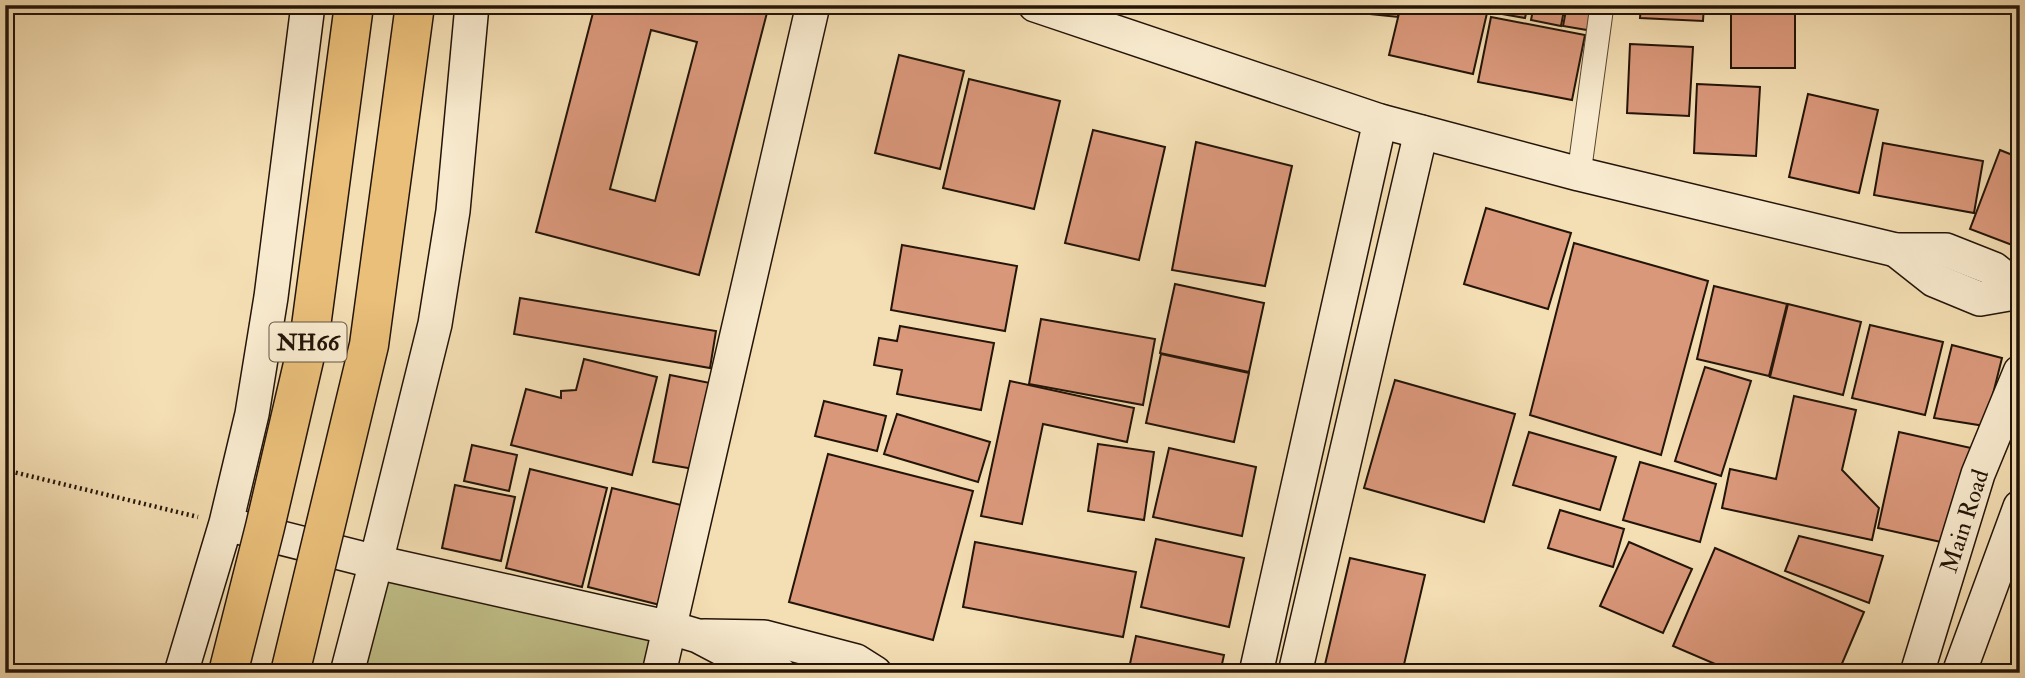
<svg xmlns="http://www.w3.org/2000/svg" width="2025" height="678" viewBox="0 0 2025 678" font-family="'IM FELL Double Pica',serif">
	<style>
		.green { fill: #c1c089; stroke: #726a48; stroke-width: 2 }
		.building { fill: #da987b; stroke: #231408; stroke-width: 2; fill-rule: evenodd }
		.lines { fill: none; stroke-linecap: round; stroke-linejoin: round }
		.street-casing { stroke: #574633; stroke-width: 25 }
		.secondary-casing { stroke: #231408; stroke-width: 36 }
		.path { stroke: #231408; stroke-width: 4.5; stroke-dasharray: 2 3.5; stroke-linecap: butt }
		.street { stroke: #f8eace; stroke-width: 23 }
		.secondary { stroke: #f8eace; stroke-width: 33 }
		.highway-bridge-casing { stroke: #231408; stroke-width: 41; stroke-linecap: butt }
		.highway-bridge { stroke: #eabf7a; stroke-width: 38 }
		.labels { text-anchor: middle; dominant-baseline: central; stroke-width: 5; stroke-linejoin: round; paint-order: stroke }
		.shield { fill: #f8eace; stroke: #635443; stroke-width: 2 }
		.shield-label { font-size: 23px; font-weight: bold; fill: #231408 }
		.street-label { font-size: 24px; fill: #231408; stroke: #f8eace }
	</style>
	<rect width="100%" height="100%" fill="#f4deb3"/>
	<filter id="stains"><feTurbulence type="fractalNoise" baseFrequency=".00286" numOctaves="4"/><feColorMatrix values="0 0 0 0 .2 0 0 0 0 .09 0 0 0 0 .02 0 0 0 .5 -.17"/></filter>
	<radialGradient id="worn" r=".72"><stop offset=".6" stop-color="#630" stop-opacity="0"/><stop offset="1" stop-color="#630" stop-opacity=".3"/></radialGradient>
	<path class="green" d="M376 562 655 627 644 673H348Z"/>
	<g class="building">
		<path d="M595 5H769L699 275 536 232ZM651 30 697 42 655 201 610 189Z"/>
		<path d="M1302 5H1399L1398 17 1302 7Z"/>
		<path d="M1401 5H1454L1487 13 1473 74 1389 55Z"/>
		<path d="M1497 5H1528L1525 18 1496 13Z"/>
		<path d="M1534 5H1565L1561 26 1531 20Z"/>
		<path d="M1567 5H1598L1593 31 1563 26Z"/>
		<path d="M1641 5H1704L1703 21 1640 18Z"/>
		<rect x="1731" y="5" width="64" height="63"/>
		<path d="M1491 17 1585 35 1572 100 1478 82Z"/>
		<path d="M1630 44 1693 47 1689 116 1627 113Z"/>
		<path d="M899 55 964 71 940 169 875 153Z"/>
		<path d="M969 79 1060 101 1034 209 943 188Z"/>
		<path d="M1697 84 1760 87 1756 156 1694 153Z"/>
		<path d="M1808 94 1878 110 1859 193 1789 177Z"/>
		<path d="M1093 130 1165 147 1139 260 1065 243Z"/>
		<path d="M1196 142 1292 166 1265 286 1172 270Z"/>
		<path d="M1883 143 1983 161 1974 213 1874 195Z"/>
		<path d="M2000 150 2020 158V248L1970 229Z"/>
		<path d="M1486 208 1571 233 1548 309 1464 284Z"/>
		<path d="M1574 243 1708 281 1661 455 1530 415Z"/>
		<path d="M902 245 1017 266 1005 331 891 310Z"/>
		<path d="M1175 284 1264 303 1249 372 1160 353Z"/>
		<path d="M1714 286 1787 304 1769 376 1697 359Z"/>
		<path d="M520 298 716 331 710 368 514 334Z"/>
		<path d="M1788 304 1861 322 1843 395 1770 377Z"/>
		<path d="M1041 319 1155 339 1143 405 1029 384Z"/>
		<path d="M1870 325 1943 342 1925 415 1852 398Z"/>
		<path d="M900 326 994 343 981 410 897 394 902 370 874 365 879 338 897 341Z"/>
		<path d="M1952 345 2002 358 1985 426 1934 418Z"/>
		<path d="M1161 354 1249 373 1234 442 1146 423Z"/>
		<path d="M584 359 657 377 632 475 511 445 526 389 561 398V391L576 390Z"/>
		<path d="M1705 367 1751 381 1721 476 1675 461Z"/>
		<path d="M670 375 710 383 694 469 653 462Z"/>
		<path d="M1395 380 1515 414 1484 522 1364 488Z"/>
		<path d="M1010 381 1134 408 1127 442 1043 424 1022 524 981 516Z"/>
		<path d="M1794 396 1856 410 1842 470 1879 508 1872 540 1722 508 1730 469 1776 479Z"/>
		<path d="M824 401 886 416 877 451 815 436Z"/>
		<path d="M897 414 990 442 978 482 884 454Z"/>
		<path d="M1529 432 1616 457 1600 510 1513 485Z"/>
		<path d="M1899 432 1971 448 1950 544 1878 528Z"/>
		<path d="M1098 444 1154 452 1144 520 1088 511Z"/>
		<path d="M472 445 517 455 509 491 464 481Z"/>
		<path d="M1169 448 1256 467 1242 536 1153 517Z"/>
		<path d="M828 454 973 491 933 640 789 602Z"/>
		<path d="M1640 462 1716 484 1700 542 1623 520Z"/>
		<path d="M530 469 607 488 582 587 506 568Z"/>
		<path d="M455 485 515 497 501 561 442 548Z"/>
		<path d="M612 488 689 507 664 606 588 587Z"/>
		<path d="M1560 510 1624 529 1613 567 1548 548Z"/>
		<path d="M1799 536 1883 556 1869 603 1785 571Z"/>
		<path d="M1156 539 1244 558 1229 627 1141 607Z"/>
		<path d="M975 542 1136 572 1123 637 963 607Z"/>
		<path d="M1629 542 1692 569 1663 633 1600 606Z"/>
		<path d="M1715 548 1864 612 1838 673H1736L1673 646Z"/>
		<path d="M1350 558 1425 575 1402 673H1323Z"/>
		<path d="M1136 636 1224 655 1220 673H1128Z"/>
	</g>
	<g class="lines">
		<g class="street-casing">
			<path id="street" d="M1579 174 1602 5"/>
		</g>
		<g class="secondary-casing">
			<g id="secondary">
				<path d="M1035 5 1380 121 1579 174 1896 250H1946L1994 269 2020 290"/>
				<path d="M1896 250 1934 280 1980 299 2020 292"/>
				<path d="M238 527 376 562 671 628 698 636 755 666 779 673"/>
				<path d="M704 636 764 637 856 661 875 673"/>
				<path d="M181 673 226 523 252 414 271 297 308 5"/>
				<path d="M347 673 376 562 435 324 453 211 472 5"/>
				<path d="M659 673 813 5"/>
				<path d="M1256 673 1380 121"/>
				<path d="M1295 673 1421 132"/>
				<path d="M1917 673 1978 474 2020 372"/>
				<path d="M1959 673 2020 507"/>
			</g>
		</g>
		<path class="path" d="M5 470 198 517"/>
		<use href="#street" class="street"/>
		<use href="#secondary" class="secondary"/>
		<g class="highway-bridge-casing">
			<g id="highway-bridge">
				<path d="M228 673 265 527 310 334 354 5"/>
				<path d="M290 673 369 345 415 5"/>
			</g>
		</g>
		<use href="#highway-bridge" class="highway-bridge"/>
	</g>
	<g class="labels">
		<rect class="shield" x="269.5" y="322.5" width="77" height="39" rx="5"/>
		<g class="shield-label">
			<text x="308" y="342">NH66</text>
		</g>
		<g class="street-label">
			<text transform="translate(1965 521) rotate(-72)">Main Road</text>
		</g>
	</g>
	<rect width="2025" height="678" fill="none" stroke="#f4deb3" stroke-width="28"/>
	<rect x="7" y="7" width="2011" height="664" fill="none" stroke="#231408" stroke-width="3.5"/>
	<rect x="14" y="14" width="1997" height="650" fill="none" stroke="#231408" stroke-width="2"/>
	<rect width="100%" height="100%" filter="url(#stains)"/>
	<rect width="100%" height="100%" fill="url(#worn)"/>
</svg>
